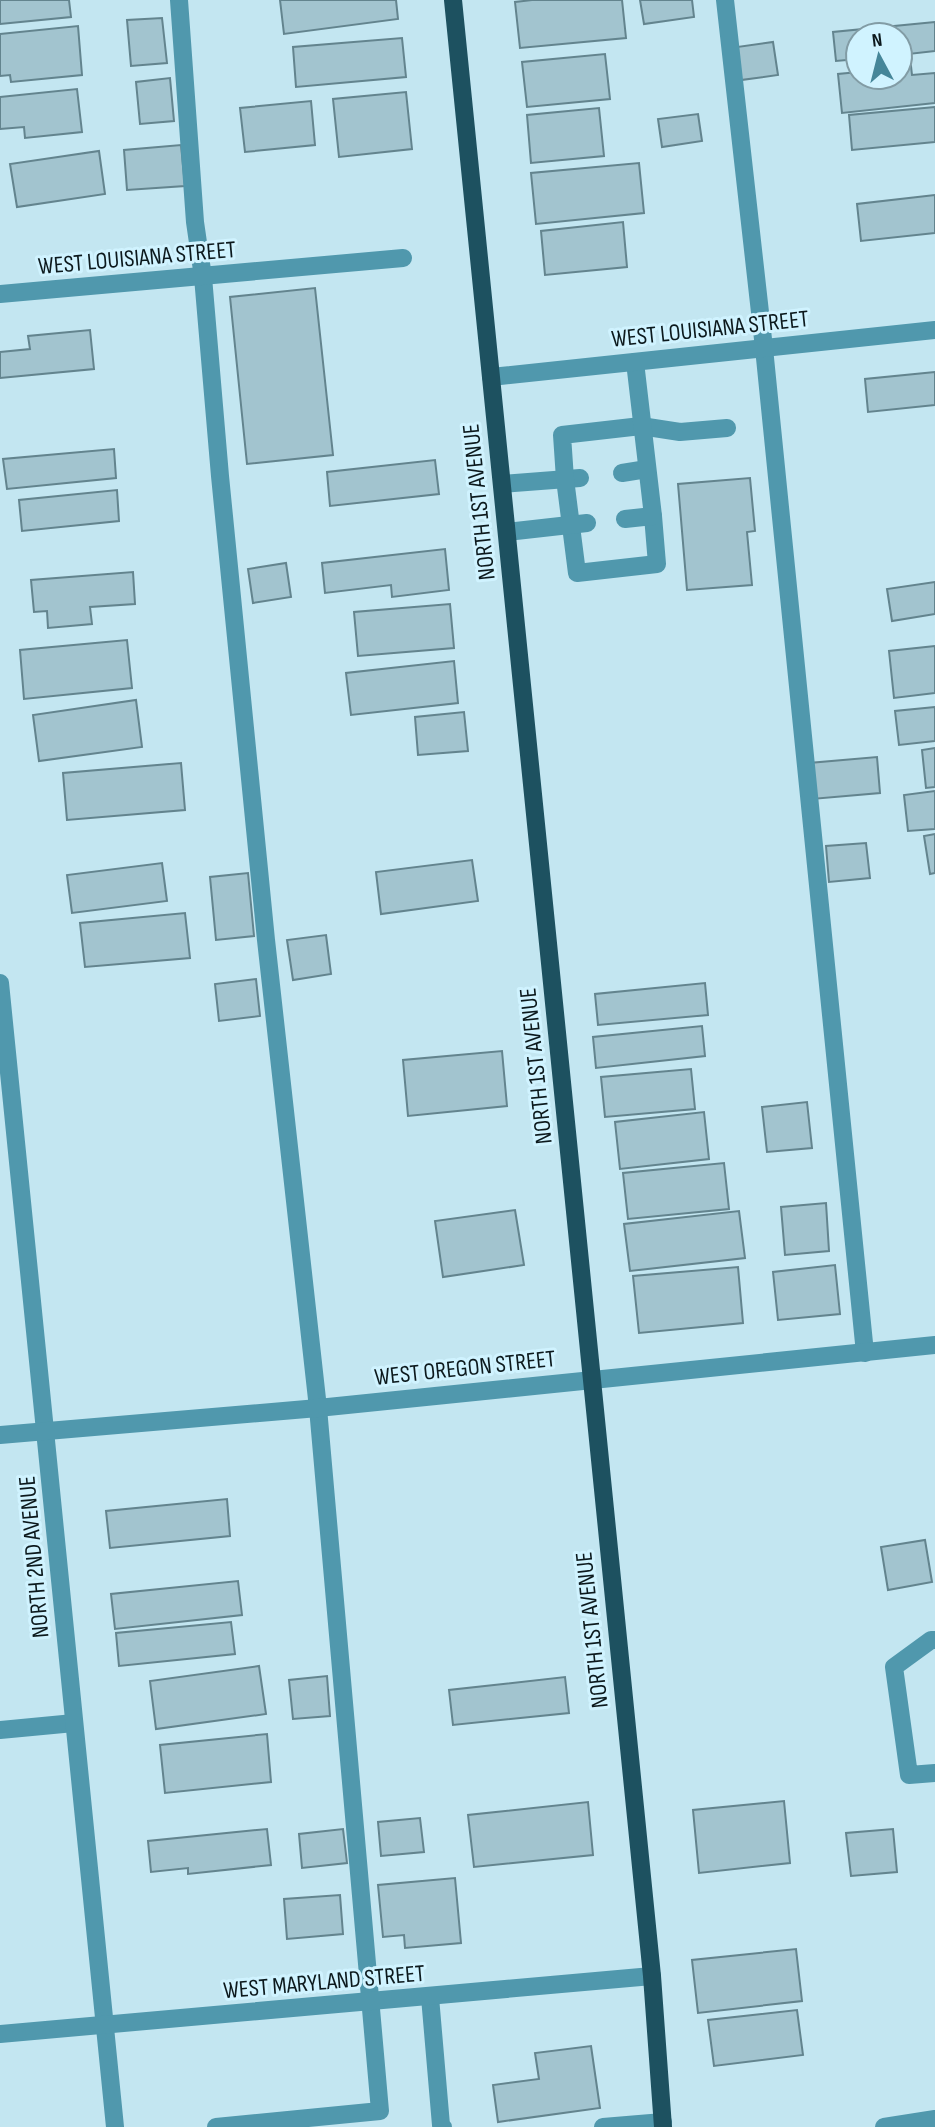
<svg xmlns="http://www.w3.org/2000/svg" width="935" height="2127" viewBox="0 0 935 2127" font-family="'Sofia Sans Condensed',sans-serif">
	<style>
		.building { fill: #a2c4cf; stroke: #63848e; stroke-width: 2 }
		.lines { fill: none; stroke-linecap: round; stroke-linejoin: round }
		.service { stroke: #5098ad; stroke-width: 18 }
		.minor { stroke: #5098ad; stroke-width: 18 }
		.primary { stroke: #1d5160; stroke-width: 18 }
		.labels { text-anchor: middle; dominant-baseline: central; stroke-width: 6; stroke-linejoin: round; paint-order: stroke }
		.street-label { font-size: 24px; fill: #0c191d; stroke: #d0f3ff }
	</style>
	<rect width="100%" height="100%" fill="#c3e6f1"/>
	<g class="building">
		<path d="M0 0H69L71 17 0 24Z"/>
		<path d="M280 0H396L398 19 284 34Z"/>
		<path d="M532 0H622L626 38 520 48 515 2Z"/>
		<path d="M640 0H692L694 17 644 24Z"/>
		<path d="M162 18 167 63 131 66 127 20Z"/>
		<path d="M935 22V51L900 55V35H858V59L836 61 833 32Z"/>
		<path d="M78 26 82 75 11 82 10 75 0 76V34Z"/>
		<path d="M402 38 406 77 296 87 293 47Z"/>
		<path d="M773 42 778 75 741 80 737 47Z"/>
		<path d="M605 54 610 99 527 107 522 62Z"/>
		<path d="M911 66 912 75 935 73V103L842 113 838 74 858 72V77H900V67Z"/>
		<path d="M170 78 174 121 140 124 136 82Z"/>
		<path d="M77 89 82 132 25 138 24 127 0 129V97Z"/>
		<path d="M406 92 412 149 339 157 333 99Z"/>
		<path d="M311 101 315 145 245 152 240 108Z"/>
		<path d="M935 107V142L852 150 849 115Z"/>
		<path d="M599 108 604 156 531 163 527 115Z"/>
		<path d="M698 114 702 141 662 147 658 119Z"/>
		<path d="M181 145 185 186 127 190 124 150Z"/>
		<path d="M99 151 105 194 17 207 10 164Z"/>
		<path d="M639 163 644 213 536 224 531 173Z"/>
		<path d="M935 195V233L861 241 857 204Z"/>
		<path d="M623 222 627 267 545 275 541 231Z"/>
		<path d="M315 288 333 455 247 464 230 297Z"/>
		<path d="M90 330 94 369 0 378V352L30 349 28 336Z"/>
		<path d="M935 372V405L868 412 865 379Z"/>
		<path d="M114 449 116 478 7 489 3 459Z"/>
		<path d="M435 460 439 494 330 506 327 472Z"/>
		<path d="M750 478 755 531 747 532 752 585 687 590 678 484Z"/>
		<path d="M117 490 119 521 22 531 19 500Z"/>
		<path d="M445 549 449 590 392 597 391 585 325 593 322 563Z"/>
		<path d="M286 563 291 597 253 603 248 569Z"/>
		<path d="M133 572 135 604 90 607 92 624 48 628 47 611 34 612 31 580Z"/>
		<path d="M935 582V614L892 621 887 589Z"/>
		<path d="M450 604 454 648 358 656 354 612Z"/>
		<path d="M127 640 132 688 24 699 20 650Z"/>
		<path d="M935 646V693L894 698 889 651Z"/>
		<path d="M454 661 458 703 351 715 346 673Z"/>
		<path d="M136 700 142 747 39 761 33 715Z"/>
		<path d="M935 707V741L899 745 895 711Z"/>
		<path d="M464 712 468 751 418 755 415 717Z"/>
		<path d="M935 748V787L926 788 922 750Z"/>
		<path d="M877 757 880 793 812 799 809 763Z"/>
		<path d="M181 763 185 810 67 820 63 773Z"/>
		<path d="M935 791V829L908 831 904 795Z"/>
		<path d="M935 834V873L930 874 924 836Z"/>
		<path d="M866 843 870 878 829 882 826 846Z"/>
		<path d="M472 860 478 901 381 914 376 872Z"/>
		<path d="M162 863 167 901 72 913 67 875Z"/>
		<path d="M248 873 254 936 216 940 210 877Z"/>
		<path d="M185 913 190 958 85 967 80 923Z"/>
		<path d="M326 935 331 974 293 980 287 940Z"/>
		<path d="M256 979 260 1016 219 1021 215 984Z"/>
		<path d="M705 983 708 1015 598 1025 595 994Z"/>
		<path d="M702 1026 705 1056 596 1068 593 1037Z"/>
		<path d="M502 1051 507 1106 408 1116 403 1060Z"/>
		<path d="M691 1069 695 1109 605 1117 601 1077Z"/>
		<path d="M807 1102 812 1148 767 1152 762 1107Z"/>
		<path d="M704 1112 709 1159 620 1169 615 1122Z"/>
		<path d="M724 1163 729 1209 628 1219 623 1173Z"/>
		<path d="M826 1203 829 1251 785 1255 781 1207Z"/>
		<path d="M515 1210 524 1265 443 1277 435 1221Z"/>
		<path d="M739 1211 745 1258 630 1271 624 1224Z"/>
		<path d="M835 1265 840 1314 778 1320 773 1272Z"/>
		<path d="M738 1267 743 1323 639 1333 633 1276Z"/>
		<path d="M227 1499 230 1536 110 1548 106 1511Z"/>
		<path d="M925 1540 932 1582 888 1590 881 1547Z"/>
		<path d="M238 1581 242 1615 115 1629 111 1594Z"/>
		<path d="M231 1622 235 1654 119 1666 116 1633Z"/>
		<path d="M259 1666 266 1714 156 1729 150 1681Z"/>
		<path d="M327 1676 330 1716 293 1719 289 1680Z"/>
		<path d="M565 1677 569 1713 453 1725 449 1690Z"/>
		<path d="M267 1734 271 1782 165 1793 160 1745Z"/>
		<path d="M784 1801 790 1863 699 1873 693 1810Z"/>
		<path d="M588 1802 593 1855 474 1867 468 1815Z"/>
		<path d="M420 1818 424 1852 381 1856 378 1822Z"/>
		<path d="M267 1829 271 1865 188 1874V1868L151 1872 148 1841Z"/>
		<path d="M343 1829 347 1863 302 1868 299 1834Z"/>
		<path d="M893 1829 897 1872 851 1876 846 1833Z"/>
		<path d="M455 1878 461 1943 405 1948 404 1935 383 1937 378 1885Z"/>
		<path d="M340 1895 343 1934 287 1939 284 1899Z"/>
		<path d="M796 1949 802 2001 698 2013 692 1960Z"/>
		<path d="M797 2010 803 2055 714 2066 708 2020Z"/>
		<path d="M591 2046 600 2108 498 2122 493 2085 539 2079 535 2053Z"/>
	</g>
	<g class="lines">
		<g class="service">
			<path d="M179 0 195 222 203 277 220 476 266 940 318 1408 380 2111 216 2127"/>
			<path d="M725 0 764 348 865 1353"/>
			<path d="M622 473 647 469"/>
			<path d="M502 484 580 478"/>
			<path d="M653 516 657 564 577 573 565 479 562 435 641 426 680 432 727 428"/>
			<path d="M625 519 653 516 635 362"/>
			<path d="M507 532 587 523"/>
			<path d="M935 1640H931L894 1667 909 1775 935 1773"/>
			<path d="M0 1730 74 1723"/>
			<path d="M430 1997 441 2125 443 2127"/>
			<path d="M603 2127 663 2122"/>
			<path d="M884 2127 935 2119"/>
		</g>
		<g class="minor">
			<path d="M0 294 403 258"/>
			<path d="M491 377 935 330"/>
			<path d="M0 983 115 2127"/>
			<path d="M0 1435 318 1408 935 1345"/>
			<path d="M0 2034 652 1976"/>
		</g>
		<path class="primary" d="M453 0 652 1976 663 2127"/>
	</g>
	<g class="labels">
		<g class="street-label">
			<text transform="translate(137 258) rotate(-5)">WEST LOUISIANA STREET</text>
			<text transform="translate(710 329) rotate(-6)">WEST LOUISIANA STREET</text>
			<text transform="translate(479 502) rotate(-96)">NORTH 1ST AVENUE</text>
			<text transform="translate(536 1066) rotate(-96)">NORTH 1ST AVENUE</text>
			<text transform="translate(465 1368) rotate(-6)">WEST OREGON STREET</text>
			<text transform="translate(34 1557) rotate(-95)">NORTH 2ND AVENUE</text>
			<text transform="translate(592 1630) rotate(-96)">NORTH 1ST AVENUE</text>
			<text transform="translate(324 1982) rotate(-5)">WEST MARYLAND STREET</text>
		</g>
	</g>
	<g transform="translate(879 56) rotate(353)"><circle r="33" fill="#d0f3ff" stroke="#829ca5" stroke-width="2"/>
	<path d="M0-5L12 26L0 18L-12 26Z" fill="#458699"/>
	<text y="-10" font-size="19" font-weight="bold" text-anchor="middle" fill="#0c191d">N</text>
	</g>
</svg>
